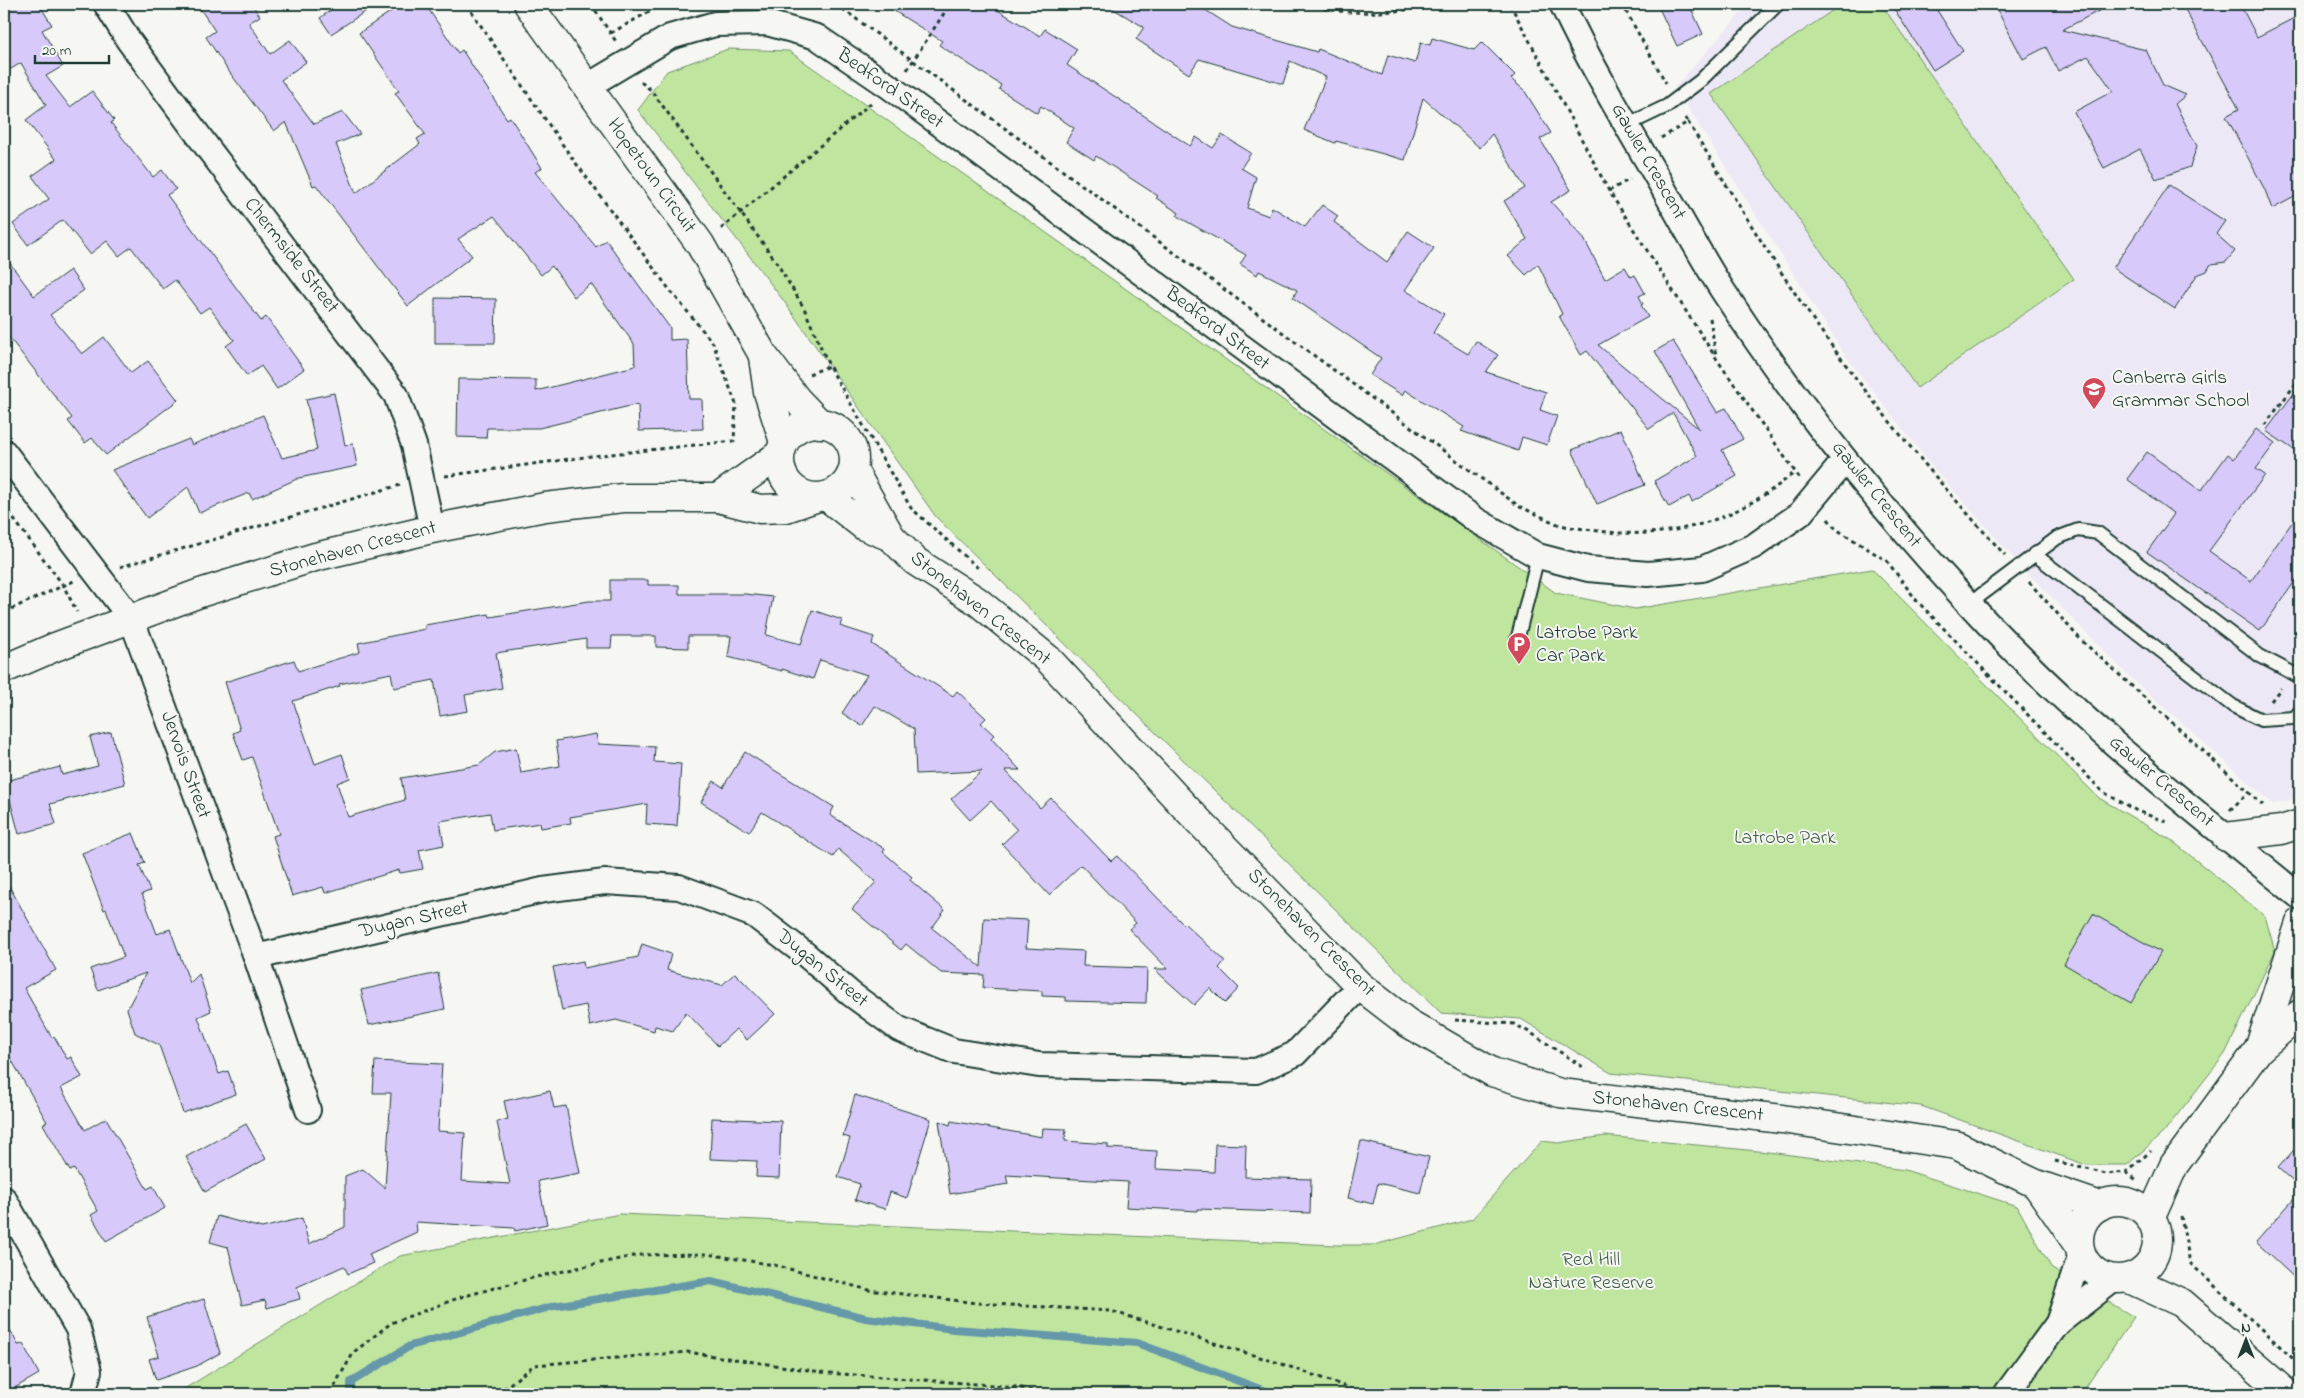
<svg xmlns="http://www.w3.org/2000/svg" width="2304" height="1398" viewBox="0 0 2304 1398" font-family="'Indie Flower',sans-serif">
	<style>
		.built { fill: #ede8f5 }
		.green { fill: #c0e59f; stroke: #70916a }
		.lines { fill: none; stroke-linecap: round; stroke-linejoin: round }
		.stream { stroke: #6598a8; stroke-width: 8 }
		.building { fill: #d8c9fb; stroke: #1f3d34 }
		.lane-casing { stroke: #1f3d34; stroke-width: 16 }
		.street-casing { stroke: #1f3d34; stroke-width: 28 }
		.secondary-casing { stroke: #1f3d34; stroke-width: 31 }
		.path { stroke: #1f3d34; stroke-width: 3; stroke-dasharray: 4 4; stroke-linecap: butt }
		.lane { stroke: #f6f6f2; stroke-width: 12 }
		.street { stroke: #f6f6f2; stroke-width: 24 }
		.secondary { stroke: #f6f6f2; stroke-width: 28 }
		.labels { text-anchor: middle; dominant-baseline: central; stroke-width: 4; stroke-linejoin: round; paint-order: stroke }
		.street-label { font-size: 20px; fill: #1f3d34; stroke: #f6f6f2 }
		.poi-label { font-size: 20px; fill: #1f3d34; stroke: #f6f6f2; text-anchor: start }
		.park-label { font-size: 20px; fill: #3f5f49; stroke: #f6f6f2 }
	</style>
	<rect width="100%" height="100%" fill="#f6f6f2"/>
	<filter id="ink" filterUnits="userSpaceOnUse"><feTurbulence type="fractalNoise" baseFrequency=".02" numOctaves="2"/><feDisplacementMap in="SourceGraphic" scale="10" xChannelSelector="R" yChannelSelector="G"/><feConvolveMatrix kernelMatrix="1 2 1 2 8 2 1 2 1" color-interpolation-filters="sRGB"/></filter>
	<g filter="url(#ink)">
		<path class="built" d="M1749 4H2300V794L2287 801 2273 804 2128 675 2023 568 1931 465 1845 355 1675 87Z"/>
		<g class="green">
			<path d="M1842 4H1881L2074 279 1917 388 1711 94Z"/>
			<path d="M728 49 789 51 1556 593 1635 609 1872 569 2099 798 2171 840 2265 916 2275 951 2225 1054 2163 1133 2127 1165H2086L1921 1106 1611 1073 1521 1019 1441 1013 936 517 783 300 638 110 667 71Z"/>
			<path d="M1605 1136 1768 1152 1905 1170 2017 1206 2052 1269 2134 1317 2081 1394H176L400 1256 620 1214 1336 1245H1374L1472 1219 1542 1141 1558 1143Z"/>
		</g>
		<g class="lines">
			<path class="stream" d="M351 1394V1382L410 1346 554 1306 711 1281 866 1318 954 1329 1137 1343 1273 1394"/>
		</g>
		<g class="building">
			<path d="M4 4H39L52 25 42 30 63 66 46 76 70 107 92 91 114 120 111 123 153 177 162 170 176 189 167 195 261 321 266 317 304 369 277 389 261 366 247 376 226 346 234 340 209 307 200 313 175 280 163 289 131 247 119 256 107 241 90 254 63 220 28 245 13 224 49 199 32 176 56 159 26 120 46 105 21 63 4 73Z"/>
			<path d="M197 4H252L260 16 249 23 270 54 290 40 306 62 281 80 314 124 343 112 360 134 336 144 356 193 420 144 417 139 425 134 395 93 399 91 359 33 402 4H425L458 53 462 50 507 119 510 117 542 168 535 172 596 247 606 240 670 328V340L687 339 689 399H702L703 429 639 431 638 404 539 428H487L486 438 457 437 458 379 536 380V391L635 366 634 344 591 284 574 297 552 266 541 275 494 216 458 239 472 256 408 306 316 185 313 186 286 122 274 131 227 69 206 37 215 31Z"/>
			<path d="M339 4H377L331 34 320 18Z"/>
			<path d="M883 4H988L1040 36 1045 29 1077 49 1067 65 1190 146 1196 137 1213 148 1222 135 1251 153 1241 168 1256 177 1247 208 1269 216 1272 207 1305 227 1322 205 1338 216 1334 222 1387 262 1408 231 1434 248 1405 290 1444 314 1433 333 1468 354 1476 341 1498 355 1486 372 1546 392 1540 410 1557 416 1547 445 1522 437 1518 451 1461 431 1464 427 1405 390 1402 395 1370 375 1381 358 1293 298 1297 290 1259 271 1257 275 1240 264 1246 255 1177 216 1179 213 1156 198 1158 196 1096 156 1094 160 1066 142 1074 128 1041 106 1037 113 999 89 1001 85 939 45 942 41Z"/>
			<path d="M1105 4H1196L1232 27 1317 52 1318 49 1382 75 1388 55 1415 63 1421 42 1430 45 1432 38 1474 50 1482 42 1515 75 1511 79 1524 90 1551 133 1540 139 1571 190 1551 202 1583 237 1605 279 1625 267 1631 277 1635 275 1645 293 1639 296 1643 304 1641 305 1648 317 1598 345 1699 429 1655 351 1673 341 1717 412 1726 408 1743 439 1722 450 1737 476 1692 502 1689 496 1669 507 1654 481 1697 456 1673 413 1649 429 1587 351 1581 355 1559 316 1562 314 1538 264 1526 275 1508 256 1527 239 1504 201 1525 188 1492 134 1480 148 1423 98 1405 160 1336 141 1335 143 1304 130 1326 77 1290 61 1283 84 1199 59 1189 74 1136 39 1144 27Z"/>
			<path d="M1657 4H1689L1703 34 1677 46Z"/>
			<path d="M1891 4H1933L1963 51 1933 70Z"/>
			<path d="M1994 4H2112L2062 30 2146 50 2163 85 2186 95 2175 104 2197 146 2190 167 2156 179 2140 149 2104 168 2074 112 2113 91 2088 56 2058 71 2046 47 2023 59Z"/>
			<path d="M2182 4H2240L2257 37 2300 15V194L2272 209 2265 190 2226 116 2239 109Z"/>
			<path d="M2169 185 2225 221 2216 234 2235 251 2226 262 2211 264 2207 271 2197 275 2175 309 2113 268Z"/>
			<path d="M4 255 34 296 70 270 84 290 50 315 82 354 104 337 131 373 148 361 178 400 106 455 92 438 85 443 68 421 72 418 4 331Z"/>
			<path d="M435 298 496 299 495 343H435Z"/>
			<path d="M2300 385V454L2266 431Z"/>
			<path d="M334 393 345 445 353 444 357 466 299 478 252 499 249 493 199 513 188 487 147 518 112 470 189 439 192 445 263 415 282 458 317 450 306 399Z"/>
			<path d="M1621 429 1645 485 1597 504 1572 450Z"/>
			<path d="M2256 429 2275 443 2256 469 2265 475 2209 551 2251 581 2300 511V574L2260 631 2147 552 2174 514 2127 479 2147 452 2201 491 2228 454 2234 459Z"/>
			<path d="M610 580H648V585H679V594H745L773 597 766 635 801 644 812 610 842 620 840 626 874 637 872 644 953 696 957 691 986 718 981 723 994 735 991 738 1020 770H1005L1040 808 1051 798 1111 861 1117 856 1184 925 1185 924 1225 961 1219 968 1239 988 1225 1003 1210 988 1194 1005 1154 969H1168L1129 929 1136 923 1081 865 1049 895 1002 844 1017 830 991 801 970 820 951 799 982 771 916 774 914 729 875 706 862 726 842 713 867 675 820 660 813 679 782 669V671L728 657 731 636H688V648L656 647V636H612L611 648H586V639L496 653 502 688 465 695 468 711 440 716 434 680 394 688 391 673 339 684 340 686 293 701 315 764 342 754 350 778 337 783 348 817 405 800 401 778 479 765 495 752 516 748 521 773 560 766 556 741 596 734 598 744 655 747 654 762 681 764 677 826 646 824 647 804 570 817 571 823 541 828 540 823 493 830 490 813 440 821 444 845 419 850 423 869 400 873 399 870 325 893 323 887 292 896 273 836 279 834 252 757 243 760 233 733 240 730 225 682 294 660 298 671 360 652 358 643 425 629V625L489 614 490 617 589 601H610Z"/>
			<path d="M111 732 125 784 50 804 56 824 19 834 5 781 60 767 62 775 98 766 90 737Z"/>
			<path d="M745 752 834 807 830 815 885 849 883 852 912 877 910 880 945 910 932 928 981 967 984 918 1028 920 1026 948 1084 951 1083 966 1147 968 1146 1003 1066 1001V997L1042 996V991L983 988 984 975 941 973 906 944 901 950 852 909 876 882 838 849 833 857 762 812 749 832 701 802 714 781 723 787Z"/>
			<path d="M133 833 145 863 139 865 150 891 142 894 157 934 170 929 190 983 199 974 211 1011 198 1017 219 1074 228 1071 236 1094 183 1113 159 1045 135 1033 127 1009 146 973 98 990 90 969 124 957 106 909 104 910 82 853Z"/>
			<path d="M4 877 56 970 24 988 52 1038 54 1036 67 1059 71 1057 82 1077 61 1088 85 1130 106 1118 147 1189 153 1186 165 1208 106 1241 91 1215 98 1211 74 1169 70 1171 43 1124 47 1122 4 1047Z"/>
			<path d="M2093 914 2161 952 2131 1003 2064 964Z"/>
			<path d="M642 944 671 954 667 970 722 985 735 973 775 1014 747 1040 736 1029 718 1046 686 1012 673 1031 655 1026 654 1031 616 1020 590 1026 586 1005 562 1010 553 967 583 961 584 968 638 957Z"/>
			<path d="M438 973 445 1009 369 1025 361 990Z"/>
			<path d="M375 1061 442 1064 438 1131 465 1133 462 1181 510 1184 497 1122 508 1119 504 1101 550 1091 554 1108 566 1106 580 1173 538 1181 547 1224 515 1231 514 1228 416 1222 417 1232 369 1254 373 1263 348 1274 344 1266 297 1287 300 1299 267 1308 265 1300 242 1305 228 1247 210 1242 217 1216 262 1228 302 1218 309 1244 345 1227V1176L363 1169 385 1188 391 1093H373Z"/>
			<path d="M855 1095 931 1119 907 1198 890 1192 885 1209 855 1200 860 1184 838 1177 850 1138 843 1136Z"/>
			<path d="M712 1118 781 1121 779 1178 756 1177 757 1161 710 1159Z"/>
			<path d="M939 1121 950 1125 951 1121 1042 1137 1043 1128 1066 1129 1065 1141 1108 1144V1148L1157 1151 1156 1169 1214 1172 1215 1144 1246 1145 1245 1177 1311 1179 1310 1213 1198 1209V1211L1126 1207 1128 1182 1006 1175 1008 1184 950 1194Z"/>
			<path d="M246 1124 266 1159 205 1192 186 1157Z"/>
			<path d="M1361 1141 1429 1157 1420 1193 1378 1183 1373 1204 1348 1198Z"/>
			<path d="M2300 1143V1188L2278 1168Z"/>
			<path d="M2300 1192V1283L2256 1242Z"/>
			<path d="M204 1299 220 1353 197 1366 156 1380 149 1359 159 1356 147 1317Z"/>
			<path d="M4 1318 18 1345 23 1344 39 1374 4 1394Z"/>
		</g>
		<g class="lines">
			<g class="lane-casing">
				<g id="lane">
					<path d="M1627 125 1667 106 1700 81 1778 4"/>
					<path d="M2034 554 2233 706 2261 720 2294 718 2300 712"/>
					<path d="M1969 604 2057 538 2078 530 2098 533 2260 656 2300 677"/>
					<path d="M1517 641 1538 556"/>
				</g>
			</g>
			<g class="street-casing">
				<g id="street">
					<path d="M106 4 129 41 210 151 396 395 414 445 432 529"/>
					<path d="M1562 4C1590 64 1624 121 1658 179 1679 216 1700 255 1723 291 1801 410 1892 523 1990 626 2085 726 2194 810 2300 897"/>
					<path d="M586 87 670 37 715 24 767 23 817 37 890 87 1476 520 1538 556 1588 569 1648 574 1702 569 1754 546 1800 514 1845 460"/>
					<path d="M4 452 132 620 256 957 308 1110"/>
					<path d="M256 957 543 890 605 882 679 887 754 915 805 954 851 994 899 1029 954 1051 1039 1065 1256 1071 1295 1054 1360 986"/>
					<path d="M4 1199 78 1329 89 1371 83 1394"/>
					<path d="M2058 1323 2081 1254"/>
					<path d="M2006 1394 2058 1323 2114 1279"/>
				</g>
			</g>
			<g class="secondary-casing">
				<g id="secondary">
					<path d="M528 4 700 244 763 355 797 400 820 424"/>
					<path d="M763 357 768 392 784 442"/>
					<circle cx="817" cy="460" r="37"/>
					<path d="M853 470 891 537 915 561 977 601 1048 659 1185 807 1360 986 1408 1023 1492 1072 1560 1093 1782 1119 1956 1145 2036 1184 2100 1206"/>
					<path d="M826 496 864 526 891 537"/>
					<path d="M718 498 780 454"/>
					<path d="M4 669 55 647 200 593 315 557 432 529 545 507 623 498H718L760 509 786 508 815 498"/>
					<path d="M2226 837 2281 830 2300 824"/>
					<path d="M2259 1049 2300 923"/>
					<path d="M2036 1184 2079 1246"/>
					<circle cx="2118" cy="1240" r="39"/>
					<path d="M2150 1219 2174 1165 2259 1049 2300 1014"/>
					<path d="M2127 1278 2182 1303 2287 1394"/>
				</g>
			</g>
			<g class="path">
				<path d="M591 4 617 43"/>
				<path d="M836 4 1520 507C1533 512 1545 519 1558 524 1569 528 1582 528 1592 530 1669 542 1736 522 1795 472"/>
				<path d="M1308 4C1343 17 1401 13 1437 4"/>
				<path d="M1510 4 1609 191 1716 358 1800 479"/>
				<path d="M1622 4 1666 83"/>
				<path d="M611 33 663 4"/>
				<path d="M907 70 950 4"/>
				<path d="M641 82 651 90 775 260 804 308 829 366 911 508 978 568"/>
				<path d="M1688 122C1737 202 1784 282 1840 357 1891 426 1947 492 2005 555"/>
				<path d="M1661 138 1688 122 1684 115"/>
				<path d="M1609 191 1630 179"/>
				<path d="M721 229 871 103"/>
				<path d="M1710 318 1716 356"/>
				<path d="M809 374 829 366"/>
				<path d="M2265 425 2300 378"/>
				<path d="M445 476 592 456 734 441 736 404 713 343 669 289 567 151 466 4"/>
				<path d="M4 506 63 585 77 612"/>
				<path d="M1828 519 1836 529 1887 561 1917 601 2103 792 2137 811 2167 822"/>
				<path d="M120 567 400 485"/>
				<path d="M2029 582 2081 640 2263 805"/>
				<path d="M4 612 74 581"/>
				<path d="M2271 701 2281 688"/>
				<path d="M2230 810 2249 792"/>
				<path d="M1455 1020 1514 1024 1531 1033 1586 1069"/>
				<path d="M2055 1161 2106 1174 2126 1172 2151 1151"/>
				<path d="M2126 1172 2138 1181"/>
				<path d="M2181 1216 2190 1263 2300 1365"/>
				<path d="M332 1394 337 1381 354 1352 391 1323 461 1297 536 1277 638 1255 707 1254 774 1265 869 1290 977 1303 1111 1311 1282 1364 1341 1385 1360 1394"/>
				<path d="M497 1394 534 1365 687 1352 828 1373 1018 1387 1042 1394"/>
			</g>
			<use href="#lane" class="lane"/>
			<use href="#street" class="street"/>
			<use href="#secondary" class="secondary"/>
		</g>
	</g>
	<defs>
		<g id="school-pin" transform="scale(1.25)"><path d="M0 17L-7.5 6A9.5 9.5 0 1 1 7.5 6Z" fill="#d1495b" stroke="#f6f6f2"/><path d="M0-5L7-2L0 1L-7-2ZM-4 1L0 2.5L4 1V4Q0 6-4 4Z" fill="#fff"/></g>
		<g id="parking-pin" transform="scale(1.25)"><path d="M0 17L-7.5 6A9.5 9.5 0 1 1 7.5 6Z" fill="#d1495b" stroke="#f6f6f2"/><path d="M-3.5-5.5H1a3.5 3.5 0 0 1 0 7H-1V5.5H-3.5ZM-1-3.4V-.6H.8a1.4 1.4 0 0 0 0-2.8Z" fill="#fff"/></g>
	</defs>
	<g fill-rule="evenodd">
		<use href="#school-pin" x="2094" y="389"/>
		<use href="#parking-pin" x="1519" y="644"/>
	</g>
	<g class="labels">
		<g class="street-label">
			<text transform="translate(890 89) rotate(35)">Bedford Street</text>
			<text transform="translate(1648 162) rotate(60)">Gawler Crescent</text>
			<text transform="translate(651 176) rotate(54)">Hopetoun Circuit</text>
			<text transform="translate(291 256) rotate(52)">Chermside Street</text>
			<text transform="translate(1217 329) rotate(37)">Bedford Street</text>
			<text transform="translate(1876 495) rotate(51)">Gawler Crescent</text>
			<text transform="translate(353 550) rotate(-15)">Stonehaven Crescent</text>
			<text transform="translate(980 609) rotate(38)">Stonehaven Crescent</text>
			<text transform="translate(185 765) rotate(70)">Jervois Street</text>
			<text transform="translate(2161 782) rotate(40)">Gawler Crescent</text>
			<text transform="translate(414 920) rotate(-13)">Dugan Street</text>
			<text transform="translate(1311 933) rotate(45)">Stonehaven Crescent</text>
			<text transform="translate(822 969) rotate(39)">Dugan Street</text>
			<text transform="translate(1678 1107) rotate(6)">Stonehaven Crescent</text>
		</g>
		<g class="poi-label">
			<text x="2112" y="378">Canberra Girls<tspan x="2112" dy="23">Grammar School</tspan></text>
			<text x="1536" y="633">Latrobe Park<tspan x="1536" dy="23">Car Park</tspan></text>
		</g>
		<g class="park-label">
			<text x="1785" y="838">Latrobe Park</text>
			<text x="1591" y="1260">Red Hill<tspan x="1591" dy="23">Nature Reserve</tspan></text>
		</g>
	</g>
	<rect width="2304" height="1398" fill="none" stroke="#f6f6f2" stroke-width="20"/>
	<rect x="10" y="10" width="2284" height="1378" fill="none" stroke="#1f3d34" stroke-width="2" filter="url(#ink)"/>
	<g transform="translate(2246 1340)" stroke="#f6f6f2" stroke-width="4" paint-order="stroke">
	<path d="M0-4L9 19L0 12L-9 19Z" fill="#1f3d34"/>
	<text y="-8" font-size="14" font-weight="bold" text-anchor="middle" fill="#1f3d34">N</text>
	</g>
	<path d="M35 55v8h74v-8" fill="none" stroke="#1f3d34" stroke-width="2.5"/>
	<text x="42" y="55" font-size="15" fill="#1f3d34" stroke="#f6f6f2" stroke-width="4" paint-order="stroke">20 m</text>
</svg>
